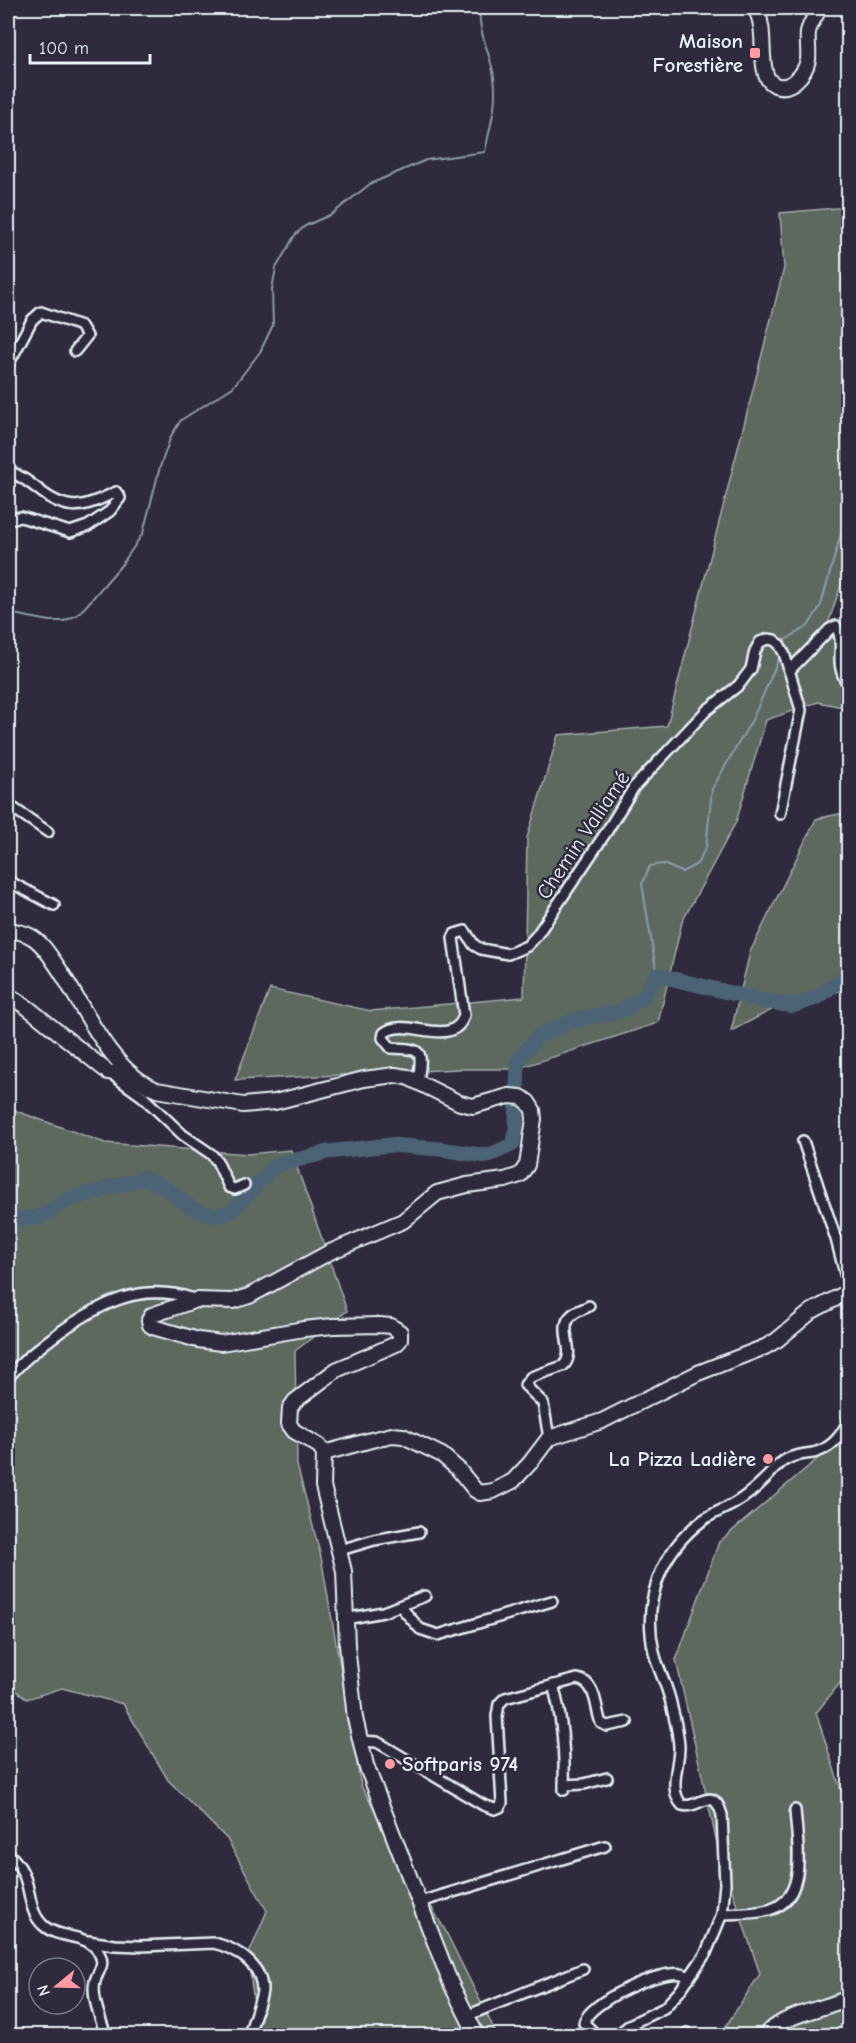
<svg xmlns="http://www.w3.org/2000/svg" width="856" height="2043" viewBox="0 0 856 2043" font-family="'Comic Neue',sans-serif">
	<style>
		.green { fill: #5d685e; stroke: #a2acab; stroke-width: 1.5 }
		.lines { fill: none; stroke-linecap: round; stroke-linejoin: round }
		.stream { stroke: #8a9ca9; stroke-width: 2 }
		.river { stroke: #4b6475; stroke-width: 15 }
		.street-casing { stroke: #e8f1f8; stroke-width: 14 }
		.secondary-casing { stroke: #e8f1f8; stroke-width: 18 }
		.street { stroke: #2f2a3d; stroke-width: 9 }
		.secondary { stroke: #2f2a3d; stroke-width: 14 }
		.poi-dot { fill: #ff9aa2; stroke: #2f2a3d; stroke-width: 2 }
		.labels { text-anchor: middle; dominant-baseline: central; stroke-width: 5; stroke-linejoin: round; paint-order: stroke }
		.poi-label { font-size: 21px; font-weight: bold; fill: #e8f1f8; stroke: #2f2a3d; text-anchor: end }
		.street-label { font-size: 21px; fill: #e8f1f8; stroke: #2f2a3d }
	</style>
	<rect width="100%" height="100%" fill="#2f2a3d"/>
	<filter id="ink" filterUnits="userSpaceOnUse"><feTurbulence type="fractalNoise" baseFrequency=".0167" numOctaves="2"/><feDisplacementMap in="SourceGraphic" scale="12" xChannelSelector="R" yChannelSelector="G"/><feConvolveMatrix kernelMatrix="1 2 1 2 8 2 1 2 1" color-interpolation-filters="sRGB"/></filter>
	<g filter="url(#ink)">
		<g class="green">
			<path d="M848 207V564L824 636 848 641V708L818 702 766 720 736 822 682 922 658 1023 516 1069H459L235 1080 270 989 371 1011 524 997 527 838 558 735 667 726 784 268 780 213Z"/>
			<path d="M848 812V989L779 1006 731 1031 750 952 816 819Z"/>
			<path d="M8 1108 105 1143 248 1154 291 1150 347 1311 295 1351 297 1465 321 1557 361 1786 445 1930 497 2035H258L248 1956 267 1911 227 1839 168 1780 123 1704 62 1688 27 1699 8 1684Z"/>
			<path d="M848 1433V1673L816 1713 848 1812V2035H720L760 1974 719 1852 676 1660 719 1542Z"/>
		</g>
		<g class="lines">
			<g class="stream">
				<path d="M8 613 50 621H64L77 615 86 606 123 563 143 533 160 467 171 436 181 420 233 387 260 352 273 325 272 289 276 268 295 235 305 226 332 214 370 184 426 160 485 152C490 125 498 105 494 77 491 54 477 31 480 8"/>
				<path d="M783 646 785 640 808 626 821 605 848 508"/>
				<path d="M657 975 642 884 650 866 663 864 682 872 697 864 706 847 712 789 753 718 781 654"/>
			</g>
			<path class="river" d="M8 1215 15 1219 38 1218 70 1199 144 1178 166 1188 193 1209 214 1216 231 1212 274 1166 327 1152 391 1145 440 1149 487 1156 512 1145 516 1129 518 1060 538 1036 575 1020 621 1011 642 998 657 975 764 1001 793 1006 816 998 848 975"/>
			<g class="street-casing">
				<g id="street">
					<path d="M8 365 32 320 41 312 81 326 87 336 75 351"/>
					<path d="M8 471C20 475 29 482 39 490 69 514 84 507 116 492L120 498 110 511 88 526 70 532 21 517 8 519"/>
					<path d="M789 671 830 629 836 626C847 645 832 662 848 684"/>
					<path d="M8 808H13L48 832"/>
					<path d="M8 881 54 905"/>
					<path d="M113 1075 142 1096 183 1135 211 1154 217 1161 229 1187 235 1189 244 1185"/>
					<path d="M418 1083C422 1050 425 1049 391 1048L383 1038 384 1033C404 1015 454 1051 464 1015L453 938 455 934 465 931 474 945 481 949 508 954 527 946 537 935 607 831 634 787 707 710 739 685 751 669 755 651 760 642 768 639 774 640 779 644 784 653 801 710 780 814"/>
					<path d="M803 1141 836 1239 848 1285"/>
					<path d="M8 1378C22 1360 42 1345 60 1332 103 1302 141 1282 194 1299"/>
					<path d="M549 1438 543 1403 525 1385 531 1377 563 1366C578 1352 556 1328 572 1315 576 1311 584 1309 589 1306"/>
					<path d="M340 1550 374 1540 419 1532"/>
					<path d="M400 1606 420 1629 438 1635 552 1601"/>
					<path d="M345 1619 383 1612 425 1596"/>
					<path d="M553 1685C563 1719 565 1754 564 1790"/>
					<path d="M359 1741 377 1742 384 1746 483 1805 495 1809 500 1807 502 1803 497 1716 499 1704 505 1698 577 1679C597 1682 595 1708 601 1723L607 1726 627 1722"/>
					<path d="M564 1785 584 1784 607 1778"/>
					<path d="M8 1853C13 1858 19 1864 22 1871 32 1889 27 1911 44 1926 61 1941 89 1931 100 1955 105 1965 98 1971 95 1981 91 1998 101 2019 106 2036"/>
					<path d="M420 1902 605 1846"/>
					<path d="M722 1914C736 1913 751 1914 764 1911 810 1904 797 1842 795 1810"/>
					<path d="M88 1941 115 1945 140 1946 214 1943C235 1948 262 1964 262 1990 262 1998 251 2025 249 2036"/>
					<path d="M466 2016 583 1969"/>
					<path d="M597 2036 584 2023C588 2002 661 1969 681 1974 684 1974 687 1976 689 1978"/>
					<path d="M616 2036 631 2024 664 2008 679 1992 706 1953 722 1914 725 1884 722 1815C713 1783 699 1810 682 1805 668 1790 679 1766 679 1748 679 1735 675 1720 672 1708 669 1688 658 1671 654 1652 642 1601 661 1551 703 1520 713 1513 725 1509 735 1503 747 1496 757 1487 767 1477 773 1471 778 1463 787 1459 795 1455 804 1454 813 1453 831 1449 841 1437 848 1421"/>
					<path d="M683 2036 687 2033"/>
				</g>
			</g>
			<g class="secondary-casing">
				<g id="secondary">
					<path d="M755 8C766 27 760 50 765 71 766 77 769 82 775 85 791 91 805 74 808 60 809 51 807 41 808 32 810 23 816 15 820 8"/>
					<path d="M8 930C15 931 23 932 30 936 42 942 50 956 57 966 85 1007 109 1071 157 1090L243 1105 275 1102 364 1079 395 1075 407 1077 460 1103 473 1106 509 1096 521 1097 528 1102 533 1110 534 1119 527 1165 520 1175 505 1180 467 1185 437 1193 403 1221 330 1252 249 1296 233 1301 196 1300 152 1315 149 1320 150 1325 153 1327 198 1340 221 1343 304 1329 333 1326 380 1325 391 1326 400 1332V1340L396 1344 336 1370 295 1401 290 1408 289 1424 294 1431 319 1446 324 1453 323 1486 344 1571 347 1645 355 1718 366 1765 451 1984 477 2036"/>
					<path d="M8 995 28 1008 108 1072 133 1077"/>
					<path d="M324 1453 375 1439 392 1435 403 1436 442 1455 458 1469 475 1490 480 1493 493 1491 513 1481 530 1463 549 1438 602 1421 698 1373 765 1347 777 1340 812 1311 848 1292"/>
					<path d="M764 2036C787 2012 820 2011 848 1998"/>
				</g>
			</g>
			<use href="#street" class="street"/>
			<use href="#secondary" class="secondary"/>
		</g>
	</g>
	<g class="poi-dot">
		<rect x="749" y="47" width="12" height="12" rx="3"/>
		<circle cx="768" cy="1459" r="6"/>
		<circle cx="390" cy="1764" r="6"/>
	</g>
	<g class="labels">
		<g class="poi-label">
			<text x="743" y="41">Maison<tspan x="743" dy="24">Forestière</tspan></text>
			<text x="756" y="1459">La Pizza Ladière</text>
			<text x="402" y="1764" text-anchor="start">Softparis 974</text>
		</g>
		<g class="street-label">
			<text transform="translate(583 835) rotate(-56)">Chemin Valliamé</text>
		</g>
	</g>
	<rect width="856" height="2043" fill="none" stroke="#2f2a3d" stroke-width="30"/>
	<rect x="15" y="15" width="826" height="2013" fill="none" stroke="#e8f1f8" stroke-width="2" filter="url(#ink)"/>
	<g transform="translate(57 1986) rotate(251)"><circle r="28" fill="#2f2a3d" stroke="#797a88" stroke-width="1.5"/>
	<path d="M0-4.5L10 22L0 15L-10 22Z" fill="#ff9aa2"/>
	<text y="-9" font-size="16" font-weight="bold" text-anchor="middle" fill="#e8f1f8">N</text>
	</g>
	<path d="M30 54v9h120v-9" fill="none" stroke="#e8f1f8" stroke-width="3"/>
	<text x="39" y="54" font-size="18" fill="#e8f1f8" stroke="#2f2a3d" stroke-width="4.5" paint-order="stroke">100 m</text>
</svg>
